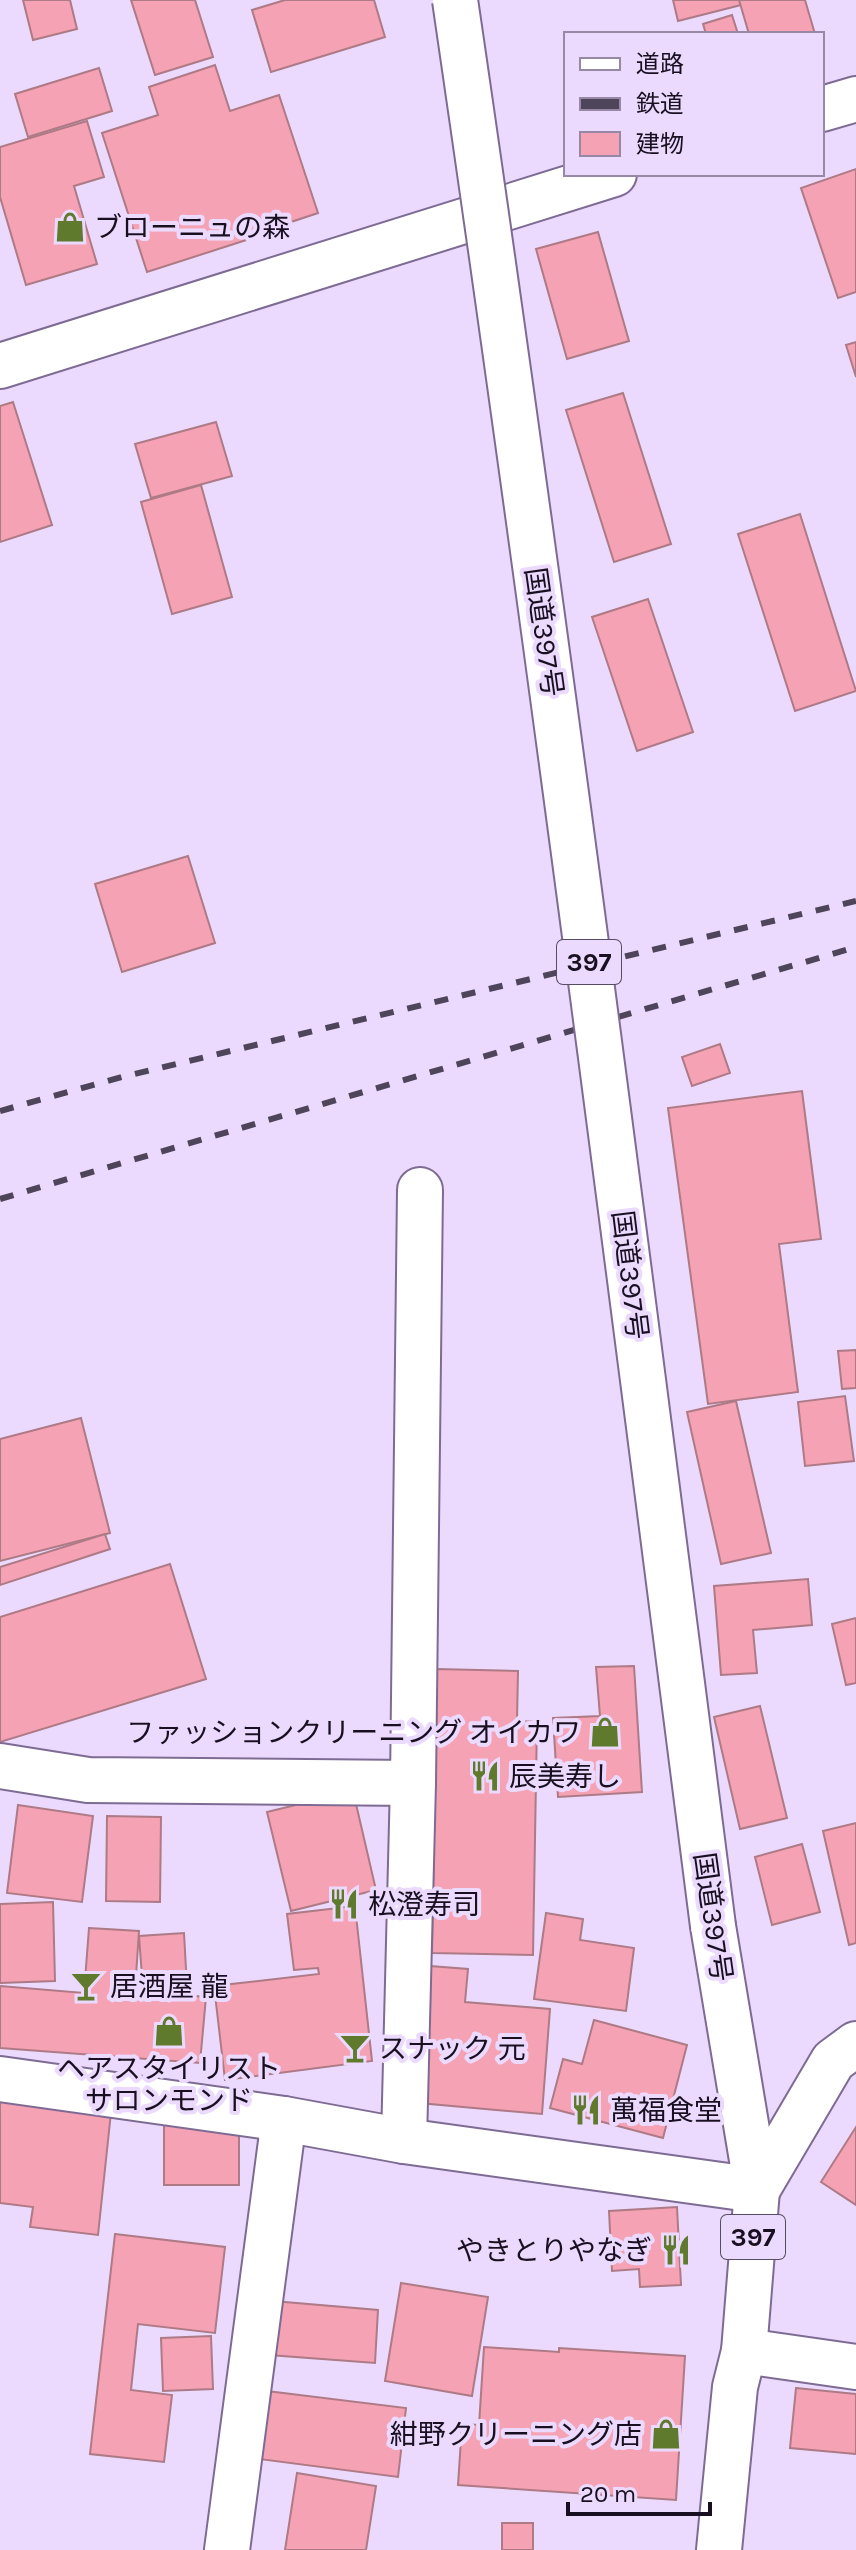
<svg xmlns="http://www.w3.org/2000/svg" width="856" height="2550" viewBox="0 0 856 2550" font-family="Karla,'Noto Sans JP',sans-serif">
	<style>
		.building { fill: #f5a2b4; stroke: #ad7a85; stroke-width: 2 }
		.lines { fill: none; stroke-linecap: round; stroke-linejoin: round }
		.minor-casing { stroke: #7e6b93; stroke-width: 48 }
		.major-casing { stroke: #7e6b93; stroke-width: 48 }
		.highway-casing { stroke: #7e6b93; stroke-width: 48 }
		.minor { stroke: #fff; stroke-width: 44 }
		.major { stroke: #fff; stroke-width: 44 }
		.highway { stroke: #fff; stroke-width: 44 }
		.rail { stroke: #4f455a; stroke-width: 6; stroke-dasharray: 14 14; stroke-linecap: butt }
		.highway-bridge-casing { stroke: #7e6b93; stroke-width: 48; stroke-linecap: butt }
		.highway-bridge { stroke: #fff; stroke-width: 44 }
		.labels { text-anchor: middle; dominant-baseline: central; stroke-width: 8; stroke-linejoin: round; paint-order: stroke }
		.shield { fill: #ebdafe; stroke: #574d63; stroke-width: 2 }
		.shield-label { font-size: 26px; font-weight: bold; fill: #181020 }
		.poi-label { font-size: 28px; fill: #181020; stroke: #ebdafe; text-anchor: start }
		.street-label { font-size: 28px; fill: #181020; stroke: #ebdafe }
	</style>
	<rect width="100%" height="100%" fill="#ebdafe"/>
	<g class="building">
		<path d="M23 0H70L77 29 33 40Z"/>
		<path d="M131 0H195L213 57 155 75Z"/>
		<path d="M285 0H374L385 37 271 72 252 10Z"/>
		<path d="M673 0H739L741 5 678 21Z"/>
		<path d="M739 0H805L815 34H749Z"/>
		<path d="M732 15 738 34H706L703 24Z"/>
		<path d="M215 65 230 111 279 95 318 213 264 231 265 234 147 272 102 133 158 115 149 87Z"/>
		<path d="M99 68 112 111 28 137 15 94Z"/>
		<path d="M87 121 104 177 74 186 97 264 26 285 0 197V147Z"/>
		<path d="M856 169V292L838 298 801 188Z"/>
		<path d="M598 232 629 341 567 359 536 249Z"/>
		<path d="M856 342V377L846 345Z"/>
		<path d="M623 393 671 544 614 562 566 410Z"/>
		<path d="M13 402 52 525 0 542V406Z"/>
		<path d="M216 422 232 476 151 498 135 444Z"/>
		<path d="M201 485 232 597 172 614 141 502Z"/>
		<path d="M800 514 856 691 795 711 738 534Z"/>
		<path d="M648 599 693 732 637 751 592 617Z"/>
		<path d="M188 856 215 943 122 972 95 884Z"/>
		<path d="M720 1044 730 1073 692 1086 682 1057Z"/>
		<path d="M802 1091 821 1239 779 1244 798 1392 708 1404 668 1108Z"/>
		<path d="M856 1350V1388L842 1389 838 1351Z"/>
		<path d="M845 1396 854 1461 805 1466 798 1402Z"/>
		<path d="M736 1401 771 1553 721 1564 687 1412Z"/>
		<path d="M81 1418 110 1533 0 1561V1439Z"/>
		<path d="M105 1534 110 1549 0 1585V1567Z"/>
		<path d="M170 1564 206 1679 0 1742V1617Z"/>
		<path d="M808 1579 812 1625 753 1630 757 1673 721 1675 714 1586Z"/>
		<path d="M856 1618V1683L846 1685 832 1624Z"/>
		<path d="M634 1666 642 1792 558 1797 553 1718 600 1716 596 1667Z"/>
		<path d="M437 1669 518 1671 517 1721 537 1722 533 1955 432 1953Z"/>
		<path d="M760 1706 787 1818 740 1829 714 1717Z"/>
		<path d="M353 1791 376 1890 291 1911 267 1812Z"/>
		<path d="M18 1805 93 1816 82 1902 7 1893Z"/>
		<path d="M107 1816 161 1817 160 1902 106 1901Z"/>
		<path d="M856 1823V1943L849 1945 823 1831Z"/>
		<path d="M802 1844 820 1912 772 1925 755 1857Z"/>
		<path d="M53 1902 55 1981 0 1983V1904Z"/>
		<path d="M355 1906 372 2061 225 2080 214 1986 319 1974 318 1968 294 1970 287 1914Z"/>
		<path d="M546 1913 583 1919 580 1940 634 1948 626 2011 534 1999Z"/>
		<path d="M89 1928 139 1931 135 1991 206 1997 200 2063 0 2048V1986L84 1993Z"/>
		<path d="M184 1933 187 1987 143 1990 139 1936Z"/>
		<path d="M430 1966 468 1969 465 2002 550 2009 542 2114 419 2103Z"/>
		<path d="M594 2020 687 2045 663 2138 550 2108 563 2059 582 2064Z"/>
		<path d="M0 2090 112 2103 98 2235 30 2227 33 2207 0 2203Z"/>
		<rect x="164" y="2125" width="75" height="60"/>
		<path d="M856 2127V2205L821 2182Z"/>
		<path d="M677 2207 681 2285 640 2287 639 2269 612 2271 609 2211Z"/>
		<path d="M115 2234 225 2247 215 2333 138 2324 131 2390 172 2395 164 2462 90 2454Z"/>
		<path d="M401 2283 488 2297 472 2396 385 2381Z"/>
		<path d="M273 2301 378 2310 375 2363 269 2355Z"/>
		<path d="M211 2336 213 2389 163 2391 161 2338Z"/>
		<path d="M484 2347 559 2352V2348L685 2356 676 2500 458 2485 462 2424 479 2425Z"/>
		<path d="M796 2388 856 2394V2454L790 2448Z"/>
		<path d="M267 2391 406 2408 398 2477 259 2459Z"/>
		<path d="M297 2473 376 2486 366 2550H285Z"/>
		<rect x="502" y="2523" width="31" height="27"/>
	</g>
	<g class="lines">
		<g class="minor-casing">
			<g id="minor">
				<path d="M822 109 856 99"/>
				<path d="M0 366 614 174"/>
				<path d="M0 1766 88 1780 413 1783"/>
				<path d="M0 2079 284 2119 404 2141 757 2190"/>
				<path d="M404 2141 413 1783 420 1190"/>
				<path d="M744 2351 856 2367"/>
				<path d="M227 2550 284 2119"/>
			</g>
		</g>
		<g class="major-casing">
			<path id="major" d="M757 2190 833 2061 856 2044"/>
		</g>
		<g class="highway-casing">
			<path id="highway" d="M713 1926 757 2190 744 2351 735 2387 719 2550"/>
		</g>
		<use href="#minor" class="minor"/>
		<use href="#major" class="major"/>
		<use href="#highway" class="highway"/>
		<g class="rail">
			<path d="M0 1111 122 1077 856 901"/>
			<path d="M0 1199 856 947"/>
		</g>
		<g class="highway-bridge-casing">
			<path id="highway-bridge" d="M455 0C549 641 631 1283 713 1926"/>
		</g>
		<use href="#highway-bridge" class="highway-bridge"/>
	</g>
	<defs>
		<g id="shop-bare" transform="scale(2.4)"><path d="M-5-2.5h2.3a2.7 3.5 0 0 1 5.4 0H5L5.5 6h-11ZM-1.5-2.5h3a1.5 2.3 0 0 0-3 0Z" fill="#607a2d" stroke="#ebdafe" stroke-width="2.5" paint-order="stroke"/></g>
		<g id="restaurant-bare" transform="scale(2.4)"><path d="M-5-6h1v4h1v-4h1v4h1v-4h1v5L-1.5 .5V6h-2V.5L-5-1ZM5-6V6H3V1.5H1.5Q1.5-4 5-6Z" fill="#607a2d" stroke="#ebdafe" stroke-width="2.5" paint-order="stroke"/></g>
		<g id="bar-bare" transform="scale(2.4)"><path d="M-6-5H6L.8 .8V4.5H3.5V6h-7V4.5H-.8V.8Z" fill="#607a2d" stroke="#ebdafe" stroke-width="2.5" paint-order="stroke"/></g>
	</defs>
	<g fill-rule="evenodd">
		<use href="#shop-bare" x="70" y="227"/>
		<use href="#shop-bare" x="605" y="1732"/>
		<use href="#restaurant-bare" x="485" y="1776"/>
		<use href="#restaurant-bare" x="344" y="1904"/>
		<use href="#bar-bare" x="86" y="1986"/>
		<use href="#shop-bare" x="169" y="2031"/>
		<use href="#bar-bare" x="355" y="2048"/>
		<use href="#restaurant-bare" x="586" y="2110"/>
		<use href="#restaurant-bare" x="676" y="2250"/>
		<use href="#shop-bare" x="666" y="2434"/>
	</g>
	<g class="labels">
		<g class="shield">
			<rect x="557" y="940" width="64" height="44" rx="6"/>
			<rect x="721" y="2215" width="64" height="44" rx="6"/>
		</g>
		<g class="shield-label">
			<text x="589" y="962">397</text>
			<text x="753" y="2237">397</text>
		</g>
		<g class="poi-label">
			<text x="94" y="227">ブローニュの森</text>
			<text x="581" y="1732" text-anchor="end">ファッションクリーニング オイカワ</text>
			<text x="509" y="1776">辰美寿し</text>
			<text x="368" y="1904">松澄寿司</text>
			<text x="110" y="1986">居酒屋 龍</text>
			<text x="379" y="2048">スナック 元</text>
			<text x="169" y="2068" text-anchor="middle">ヘアスタイリスト<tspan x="169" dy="32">サロンモンド</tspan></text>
			<text x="610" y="2110">萬福食堂</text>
			<text x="652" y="2250" text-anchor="end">やきとりやなぎ</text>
			<text x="642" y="2434" text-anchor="end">紺野クリーニング店</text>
		</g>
		<g class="street-label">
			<text transform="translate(544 632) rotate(82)">国道397号</text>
			<text transform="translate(630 1275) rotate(83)">国道397号</text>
			<text transform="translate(713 1917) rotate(82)">国道397号</text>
		</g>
	</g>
	<rect x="564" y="32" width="260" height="144" fill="#ebdafe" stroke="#9789a5" stroke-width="2"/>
	<rect x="580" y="58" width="40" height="12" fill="#ffffff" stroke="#9789a5" stroke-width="2"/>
	<text x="636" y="72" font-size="24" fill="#181020">道路</text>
	<rect x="580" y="98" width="40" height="12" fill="#4f455a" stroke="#9789a5" stroke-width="2"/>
	<text x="636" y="112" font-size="24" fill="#181020">鉄道</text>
	<rect x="580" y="132" width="40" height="24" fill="#f5a2b4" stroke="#9789a5" stroke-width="2"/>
	<text x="636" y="152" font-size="24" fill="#181020">建物</text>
	<path d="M568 2502v12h142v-12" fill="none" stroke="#181020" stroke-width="4"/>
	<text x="580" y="2502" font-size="24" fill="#181020" stroke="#ebdafe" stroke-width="6" paint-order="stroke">20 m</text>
</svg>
